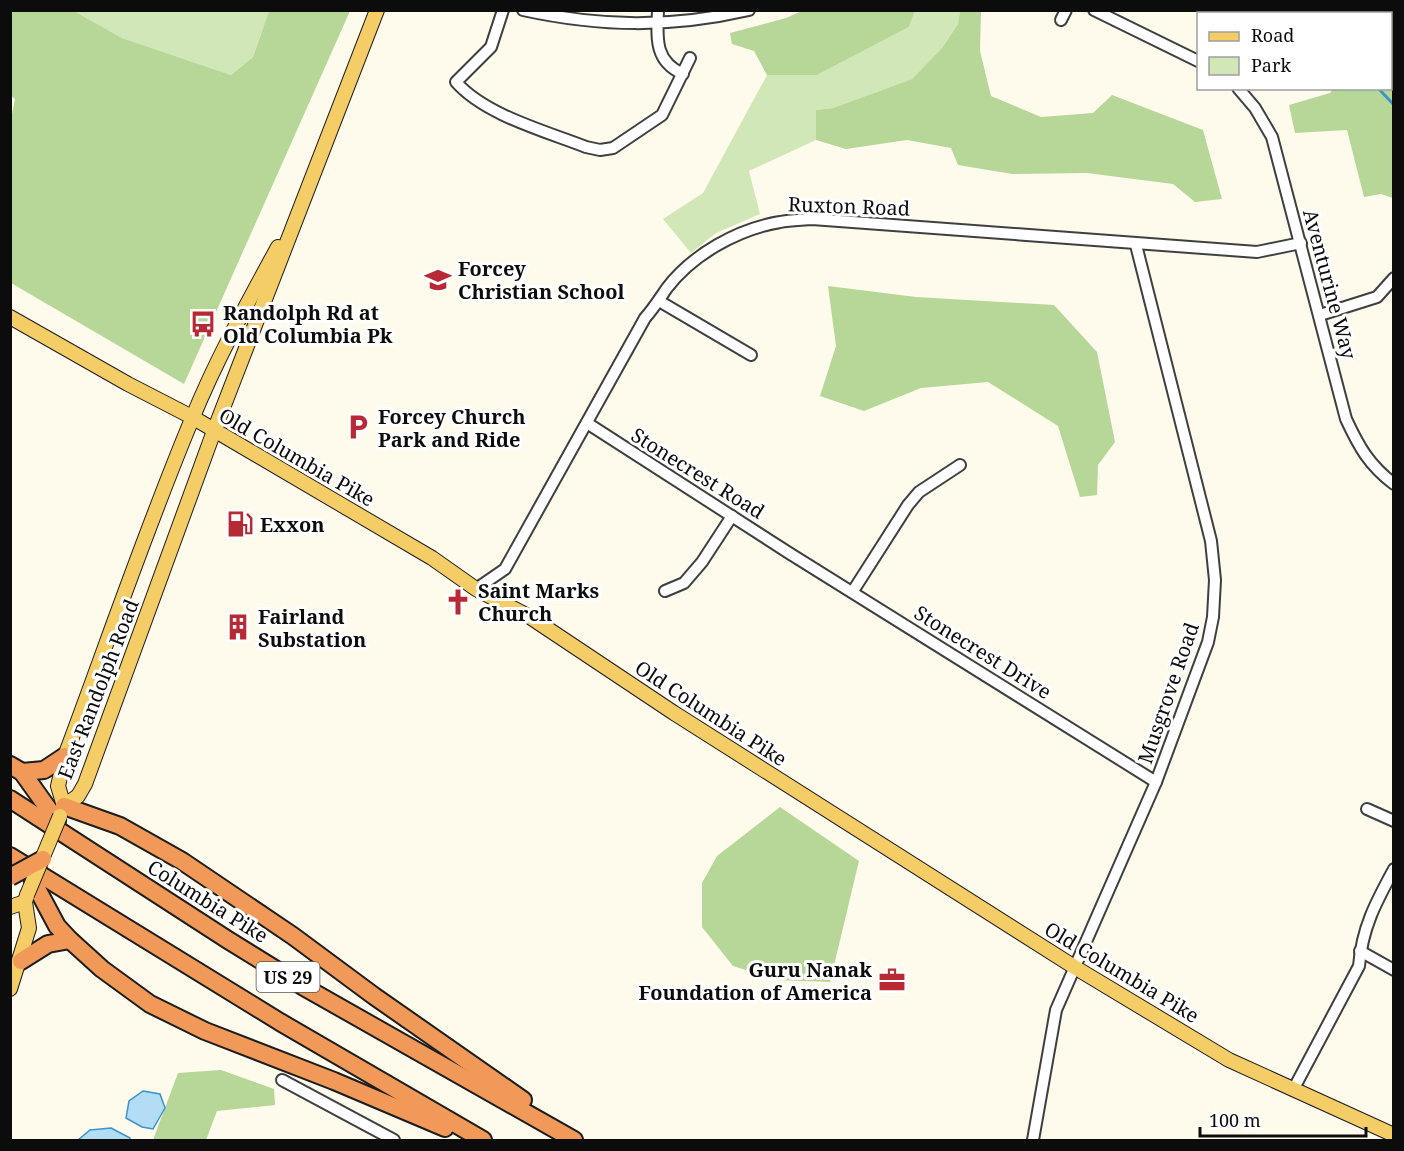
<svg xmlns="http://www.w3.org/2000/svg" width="1404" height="1151" viewBox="0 0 1404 1151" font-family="'Noto Serif',serif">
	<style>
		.green { fill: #d2e7b7 }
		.forest { fill: #b6d797 }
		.water { fill: #b2ddf4; stroke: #3c95c9; stroke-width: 1.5 }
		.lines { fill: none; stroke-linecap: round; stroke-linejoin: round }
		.stream { stroke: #3c95c9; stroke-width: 3 }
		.minor-casing { stroke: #3f3f3f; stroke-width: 14 }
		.major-casing { stroke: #1d1d1d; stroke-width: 16 }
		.highway-casing { stroke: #1d1d1d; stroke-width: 20 }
		.minor { stroke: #fff; stroke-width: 10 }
		.major { stroke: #f4cd66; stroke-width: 14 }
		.highway { stroke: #f09959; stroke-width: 16 }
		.major-bridge-casing { stroke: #1d1d1d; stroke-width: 16; stroke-linecap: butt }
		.highway-bridge-casing { stroke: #1d1d1d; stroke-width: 20; stroke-linecap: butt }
		.major-bridge { stroke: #f4cd66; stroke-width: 14 }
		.highway-bridge { stroke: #f09959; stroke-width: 16 }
		.labels { text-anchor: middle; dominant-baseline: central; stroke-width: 6; stroke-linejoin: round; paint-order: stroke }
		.shield { fill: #fff; stroke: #555; stroke-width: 1.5 }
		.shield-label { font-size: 18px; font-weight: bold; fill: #0c0c0c }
		.street-label { font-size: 20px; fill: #0c0c0c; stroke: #fff }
		.poi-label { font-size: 20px; font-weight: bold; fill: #0c0c0c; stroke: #fff; text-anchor: start }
	</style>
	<rect width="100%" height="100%" fill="#fefaec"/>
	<g class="green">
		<path d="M74 11H269L253 57 231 75 122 38Z"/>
		<path d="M915 11H960L958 24 942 48 912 79 833 108 816 110V140L749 171 760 214 716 233 691 253 663 219 703 193 767 75H817L909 27Z"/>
	</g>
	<g class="forest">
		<path d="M11 10 74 11 122 38 231 75 253 57 269 11H350L184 384 11 283 10 124 15 99 11 96Z"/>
		<path d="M802 11V10L915 11 909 27 817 75H767L754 51 732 44 730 33 786 18Z"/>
		<path d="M960 11H981L980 51 991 96 1041 117 1093 113 1112 95 1203 130 1222 199 1195 202 1173 184 1087 173 1012 174 958 165 951 148 907 140 846 149 816 140V110L833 108 912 79 942 48 958 24Z"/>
		<path d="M1365 11H1393V198L1381 194 1364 197 1347 130 1295 133 1289 105 1330 93 1333 89 1390 88V14L1365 13Z"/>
		<path d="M828 286 916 297 1054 305 1097 352 1115 442 1098 465 1097 495 1080 497 1058 426 988 382 921 388 864 411 820 396 836 346Z"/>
		<path d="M780 807 859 861 830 982 777 980 733 966 702 927V883L717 856Z"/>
		<path d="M221 1070 274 1089 275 1105 217 1111 206 1140H153L178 1073Z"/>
	</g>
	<g class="water">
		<path d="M143 1091 160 1094 165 1108 153 1129 142 1127 126 1118 129 1101Z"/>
		<path d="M111 1128 130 1138V1140H78L90 1130Z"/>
	</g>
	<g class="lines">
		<g class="stream">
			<path d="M1371 10 1372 14"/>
			<path d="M1390 72V73"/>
			<path d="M1378 88 1394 105"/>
		</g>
		<g class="minor-casing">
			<g id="minor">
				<path d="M503 10 491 47 456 82C485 115 545 131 586 147L600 150 613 148 662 115 690 58"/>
				<path d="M523 10C601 27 671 28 749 10"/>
				<path d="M658 10C657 38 654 61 683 74"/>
				<path d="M1094 10 1198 61"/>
				<path d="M1304 14V10"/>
				<path d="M1061 20 1066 10"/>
				<path d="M1238 88 1255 108 1272 137 1346 419C1359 447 1369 465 1394 484"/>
				<path d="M659 301 751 355"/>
				<path d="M1320 315 1377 297 1394 278"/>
				<path d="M587 423 789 553 1156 782"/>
				<path d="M476 589 505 569 645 318C654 308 660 298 667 288 693 254 738 229 780 222 790 220 801 220 812 219L1257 252 1301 243"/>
				<path d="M665 591 684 583 702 562 732 516"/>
				<path d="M853 591 908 505 919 492 960 465"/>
				<path d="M1367 809 1394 821"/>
				<path d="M1360 951 1394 970"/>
				<path d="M282 1080 394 1140"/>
				<path d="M1293 1090 1359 966C1362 928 1376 902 1394 869"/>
				<path d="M1033 1140 1056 1010 1156 782 1208 642 1213 617 1215 580 1211 541 1136 245"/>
			</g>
		</g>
		<g class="major-casing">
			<g id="major">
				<path d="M10 317 128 384 192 417 432 558 476 589 530 617 674 713 1076 968 1229 1060 1394 1135"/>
				<path d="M64 806 78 796 85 784 214 431 377 10"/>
				<path d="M64 806 58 786 65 756C107 644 146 529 192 419 216 360 248 302 278 247"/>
				<path d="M10 907 25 902"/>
				<path d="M10 989 29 928 25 902 27 895"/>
			</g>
		</g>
		<g class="highway-casing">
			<g id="highway">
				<path d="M10 765 22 772 57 821"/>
				<path d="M22 772 44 770 65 756"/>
				<path d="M10 799 228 940 304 987 574 1140"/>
				<path d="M64 806 120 826 182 861 293 936 374 996 523 1100"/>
				<path d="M10 856 280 1022 483 1140"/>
				<path d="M33 881 57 926 70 940 102 969 150 1004 205 1031 334 1081 445 1128"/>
				<path d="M21 961 48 944 70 940"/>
			</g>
		</g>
		<use href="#minor" class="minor"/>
		<use href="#major" class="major"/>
		<use href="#highway" class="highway"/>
		<g class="major-bridge-casing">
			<path id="major-bridge" d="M27 895 60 816"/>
		</g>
		<g class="highway-bridge-casing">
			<path id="highway-bridge" d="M10 877 43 859"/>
		</g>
		<use href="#major-bridge" class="major-bridge"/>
		<use href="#highway-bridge" class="highway-bridge"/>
	</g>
	<defs>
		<g id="school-bare" transform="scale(2.07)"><path d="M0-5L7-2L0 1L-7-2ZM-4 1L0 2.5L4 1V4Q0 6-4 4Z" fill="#b72934" stroke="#fff" stroke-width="2.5" paint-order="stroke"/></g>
		<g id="bus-bare" transform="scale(2.07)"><path d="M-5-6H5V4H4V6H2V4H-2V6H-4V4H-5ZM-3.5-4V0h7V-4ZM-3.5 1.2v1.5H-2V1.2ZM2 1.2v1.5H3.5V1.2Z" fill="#b72934" stroke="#fff" stroke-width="2.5" paint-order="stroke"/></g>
		<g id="parking-bare" transform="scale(2.07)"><path d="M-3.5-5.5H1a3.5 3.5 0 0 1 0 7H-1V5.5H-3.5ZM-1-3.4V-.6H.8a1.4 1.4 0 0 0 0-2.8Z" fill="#b72934" stroke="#fff" stroke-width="2.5" paint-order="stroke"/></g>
		<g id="fuel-bare" transform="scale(2.07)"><path d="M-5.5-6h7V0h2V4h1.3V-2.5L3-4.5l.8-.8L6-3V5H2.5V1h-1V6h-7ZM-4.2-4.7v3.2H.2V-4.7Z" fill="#b72934" stroke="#fff" stroke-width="2.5" paint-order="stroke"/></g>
		<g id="church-bare" transform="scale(2.07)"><path d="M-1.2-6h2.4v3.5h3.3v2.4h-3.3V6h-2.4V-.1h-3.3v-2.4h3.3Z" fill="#b72934" stroke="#fff" stroke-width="2.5" paint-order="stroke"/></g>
		<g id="building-bare" transform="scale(2.07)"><path d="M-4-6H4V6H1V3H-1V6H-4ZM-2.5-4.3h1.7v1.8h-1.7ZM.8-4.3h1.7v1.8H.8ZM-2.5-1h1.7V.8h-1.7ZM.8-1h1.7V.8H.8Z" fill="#b72934" stroke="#fff" stroke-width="2.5" paint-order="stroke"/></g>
		<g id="office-bare" transform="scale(2.07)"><path d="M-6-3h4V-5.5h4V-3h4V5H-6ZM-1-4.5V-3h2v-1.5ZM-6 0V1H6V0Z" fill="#b72934" stroke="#fff" stroke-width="2.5" paint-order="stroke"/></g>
	</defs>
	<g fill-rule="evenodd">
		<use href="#school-bare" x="438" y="280"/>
		<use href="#bus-bare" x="203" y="324"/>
		<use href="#parking-bare" x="358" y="427"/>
		<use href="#fuel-bare" x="240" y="524"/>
		<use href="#church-bare" x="458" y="602"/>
		<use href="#building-bare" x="238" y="627"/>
		<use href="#office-bare" x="892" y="980"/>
	</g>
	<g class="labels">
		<rect class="shield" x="256.5" y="962" width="63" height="30" rx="4.5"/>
		<g class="shield-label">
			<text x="288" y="977">US 29</text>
		</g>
		<g class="street-label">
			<text transform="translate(849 206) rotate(2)">Ruxton Road</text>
			<text transform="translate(1330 284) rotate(75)">Aventurine Way</text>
			<text transform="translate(297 457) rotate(30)">Old Columbia Pike</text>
			<text transform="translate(698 473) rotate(32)">Stonecrest Road</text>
			<text transform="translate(983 652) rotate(32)">Stonecrest Drive</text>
			<text transform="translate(98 689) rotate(-69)">East Randolph Road</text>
			<text transform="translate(1168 693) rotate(-71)">Musgrove Road</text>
			<text transform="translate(711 713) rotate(33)">Old Columbia Pike</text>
			<text transform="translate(208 901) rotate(32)">Columbia Pike</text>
			<text transform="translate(1122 972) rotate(31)">Old Columbia Pike</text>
		</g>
		<g class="poi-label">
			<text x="458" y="268">Forcey<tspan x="458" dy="23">Christian School</tspan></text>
			<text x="223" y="312">Randolph Rd at<tspan x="223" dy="23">Old Columbia Pk</tspan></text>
			<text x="378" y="416">Forcey Church<tspan x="378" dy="23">Park and Ride</tspan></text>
			<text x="260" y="524">Exxon</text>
			<text x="478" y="590">Saint Marks<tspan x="478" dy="23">Church</tspan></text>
			<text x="258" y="616">Fairland<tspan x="258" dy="23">Substation</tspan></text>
			<text x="872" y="969" text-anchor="end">Guru Nanak<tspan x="872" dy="23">Foundation of America</tspan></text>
		</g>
	</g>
	<rect width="1404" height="1151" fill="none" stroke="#0c0c0c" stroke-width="24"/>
	<rect x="1197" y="12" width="195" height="78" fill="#ffffff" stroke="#9e9e9e" stroke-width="1.5"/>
	<rect x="1209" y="32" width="30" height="9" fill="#f4cd66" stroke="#9e9e9e" stroke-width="1.5"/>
	<text x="1251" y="42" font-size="18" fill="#0c0c0c">Road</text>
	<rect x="1209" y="57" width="30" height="18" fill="#d2e7b7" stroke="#9e9e9e" stroke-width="1.5"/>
	<text x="1251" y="72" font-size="18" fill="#0c0c0c">Park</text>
	<path d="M1200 1127v9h166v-9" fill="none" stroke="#0c0c0c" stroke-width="3"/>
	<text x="1209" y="1127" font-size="18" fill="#0c0c0c" stroke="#ffffff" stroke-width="4.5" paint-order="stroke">100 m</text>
</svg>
